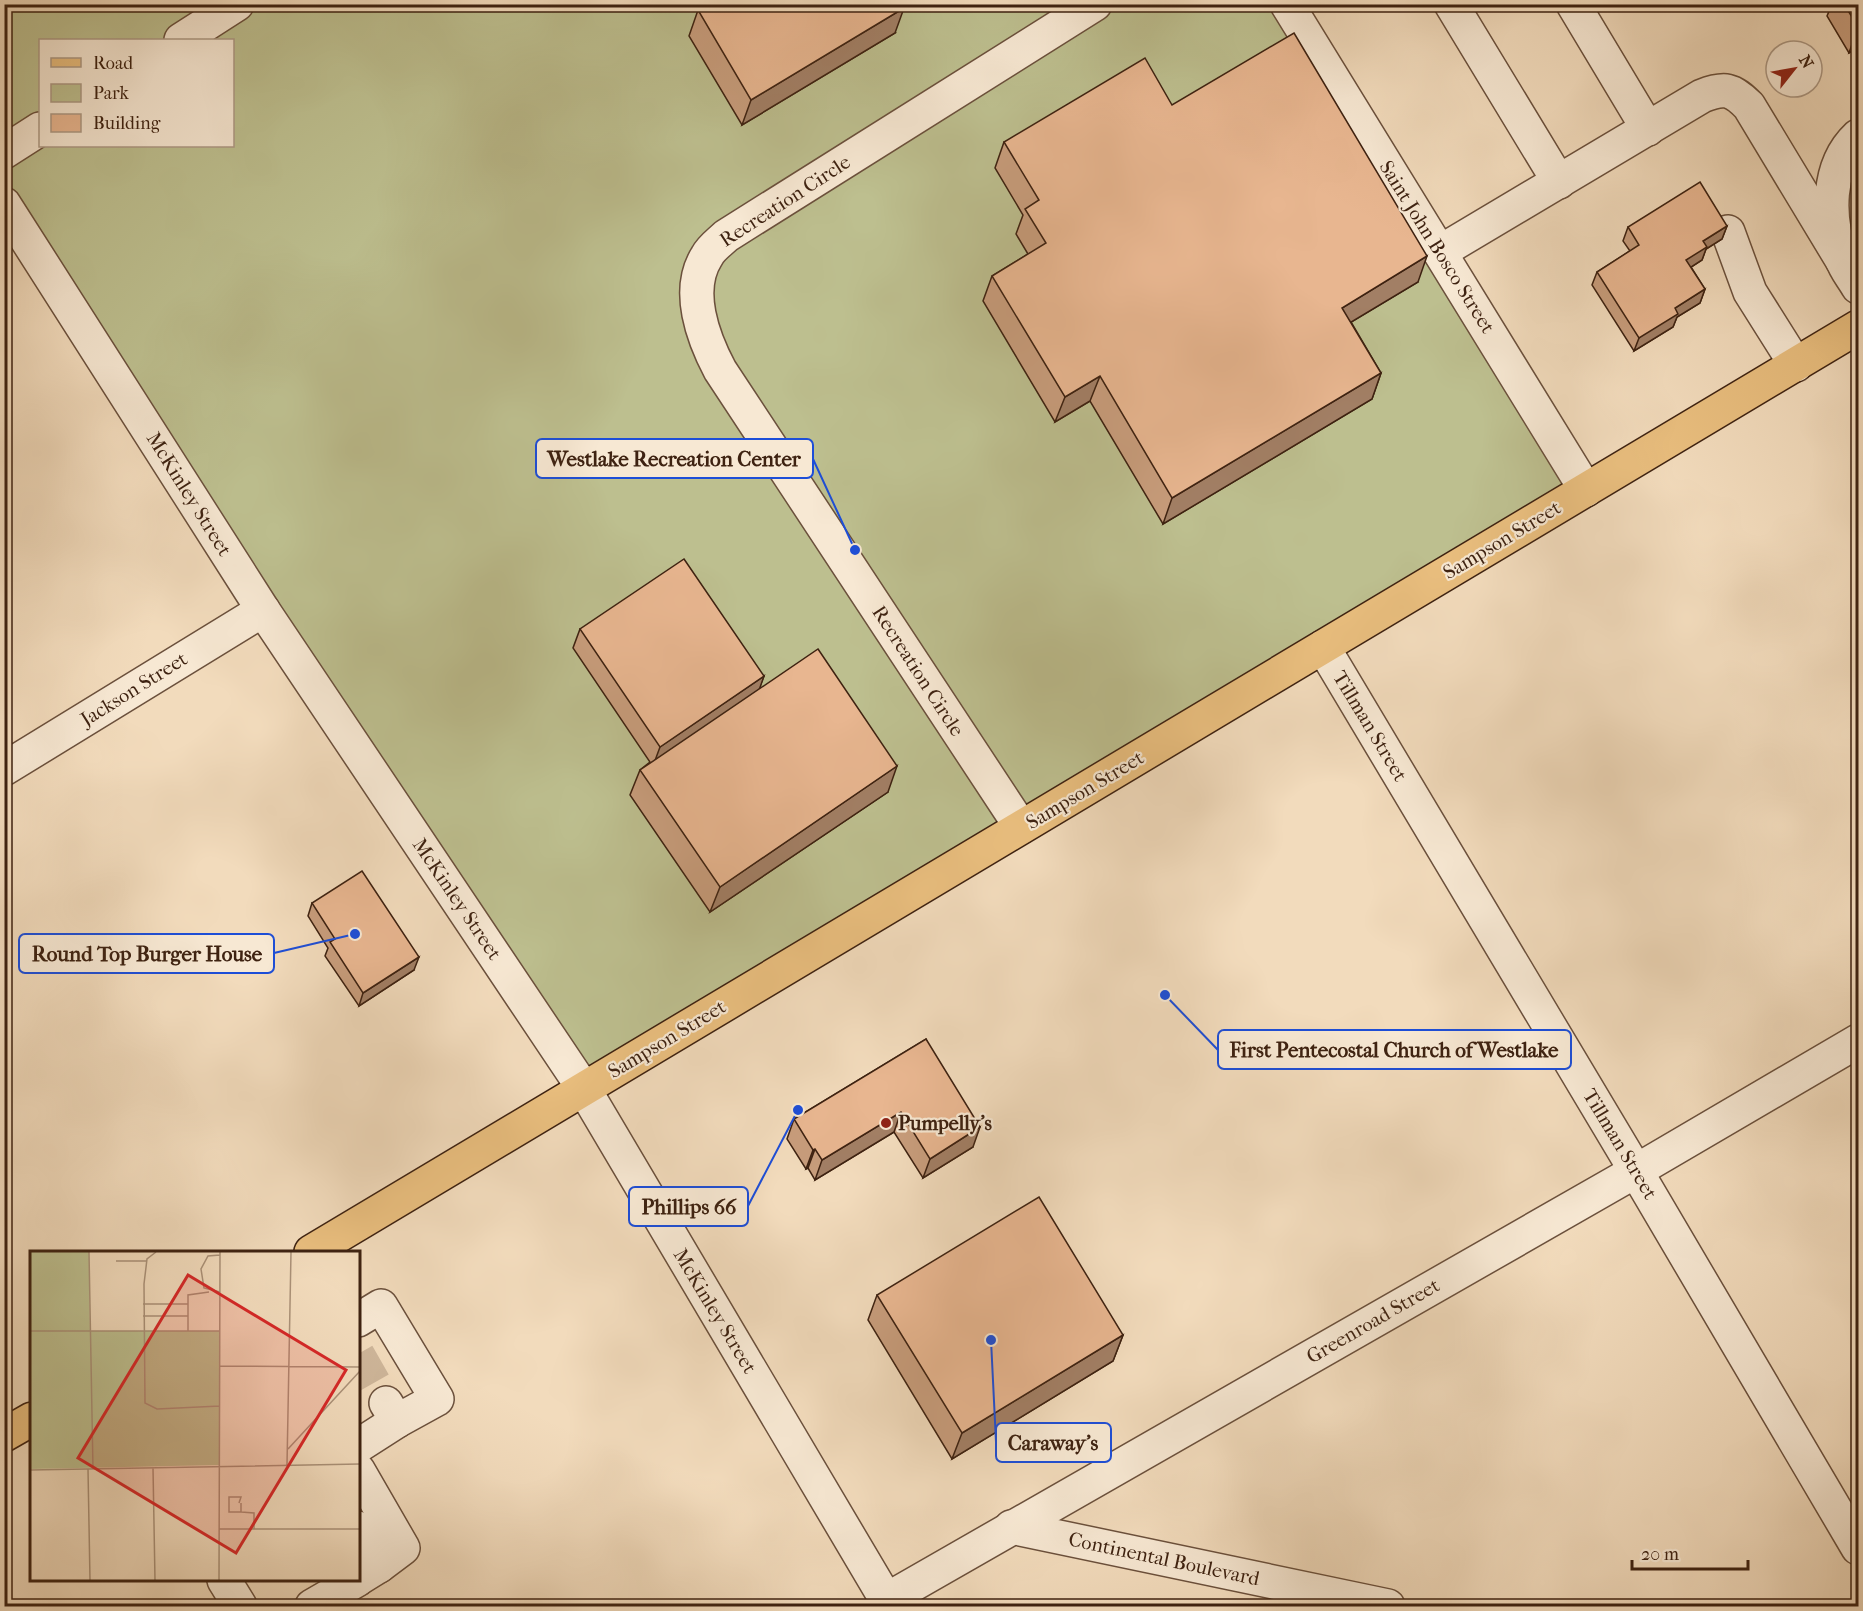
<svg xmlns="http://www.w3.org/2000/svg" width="1863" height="1611" viewBox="0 0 1863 1611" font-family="'IM FELL French Canon',serif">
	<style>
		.green { fill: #bdbf8f; stroke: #7e7050; stroke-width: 1.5; fill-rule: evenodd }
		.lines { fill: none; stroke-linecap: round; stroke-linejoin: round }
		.minor-tunnel { stroke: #ceb69a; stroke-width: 33; stroke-dasharray: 33 16; stroke-linecap: butt }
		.minor-casing { stroke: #6b503c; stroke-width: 36 }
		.major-casing { stroke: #3e2211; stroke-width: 36 }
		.minor { stroke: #f7e8d3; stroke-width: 33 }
		.major { stroke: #e9be7e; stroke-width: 33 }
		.wall { fill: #c89d7c; stroke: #3e2211; stroke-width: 1.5 }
		.shaded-wall { fill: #a27f65; stroke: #3e2211; stroke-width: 1.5 }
		.building { fill: #e8b690; stroke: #3e2211; stroke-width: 1.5 }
		.poi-dot { fill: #8f2418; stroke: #f7e8d3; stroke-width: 2 }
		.labels { text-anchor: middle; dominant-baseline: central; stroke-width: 4.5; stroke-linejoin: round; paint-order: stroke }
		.street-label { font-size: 20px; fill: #3e2211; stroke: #f7e8d3 }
		.poi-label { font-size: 20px; font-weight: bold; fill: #3e2211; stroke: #f7e8d3; text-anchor: start }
		.inset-road { fill: none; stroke: #aa9178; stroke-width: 1.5 }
		.view { fill: #d62828; fill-opacity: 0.15; stroke: #d62828; stroke-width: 3 }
		.inset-edge { fill: none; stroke: #3e2211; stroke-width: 3 }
		.leader { fill: none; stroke: #1d4ed8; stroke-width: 2 }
		.callout-dot { fill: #1d4ed8; stroke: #f7e8d3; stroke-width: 2 }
		.callout { fill: #f7e8d3; stroke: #1d4ed8; stroke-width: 2 }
		.callout-label { font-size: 21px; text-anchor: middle; font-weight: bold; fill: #3e2211 }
	</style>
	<rect width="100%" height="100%" fill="#f2dbbc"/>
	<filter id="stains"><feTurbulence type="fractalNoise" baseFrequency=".00333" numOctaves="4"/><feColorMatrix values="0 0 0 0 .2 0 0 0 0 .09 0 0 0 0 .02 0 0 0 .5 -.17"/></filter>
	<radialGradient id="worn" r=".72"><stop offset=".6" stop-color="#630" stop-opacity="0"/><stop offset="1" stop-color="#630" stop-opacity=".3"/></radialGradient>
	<path class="green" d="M5 5H1287L1586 490 584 1089 5 204ZM40 40H232V146H40Z"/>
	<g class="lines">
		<path class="minor-tunnel" d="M358 1354 386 1403"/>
		<g class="minor-casing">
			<g id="minor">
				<path d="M1287 4 1586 490"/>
				<path d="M1451 4 1559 182"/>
				<path d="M1573 4 1648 129"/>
				<path d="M181 40 237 4"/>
				<path d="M1858 136C1826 166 1827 219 1842 259 1845 269 1853 278 1858 287"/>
				<path d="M4 152 40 129"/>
				<path d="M4 204 263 610 584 1089 890 1606"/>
				<path d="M1728 232 1750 292 1796 365"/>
				<path d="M1440 252 1702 96C1725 87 1732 89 1749 106L1842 260"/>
				<path d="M1323 647 1636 1171 1858 1548"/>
				<path d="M4 769 263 610"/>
				<path d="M1021 827 720 370C703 338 685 290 707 256 711 248 720 242 726 236L1095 4"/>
				<path d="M358 1320 381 1306 437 1399 397 1421 386 1403"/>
				<path d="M358 1446 397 1421"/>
				<path d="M358 1470 403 1548 379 1566"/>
				<path d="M1011 1527 1388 1606"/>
				<path d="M358 1528 379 1566 358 1579"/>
				<path d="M224 1580 240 1606"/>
				<path d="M886 1600 1636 1171 1858 1041"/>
				<path d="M312 1606 357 1580"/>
			</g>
		</g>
		<g class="major-casing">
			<g id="major">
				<path d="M311 1252 1858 327"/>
				<path d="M4 1435 32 1419"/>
			</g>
		</g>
		<use href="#minor" class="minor"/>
		<use href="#major" class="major"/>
	</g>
	<g class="wall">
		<path d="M1827 4H1858V48L1849 53 1827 16 1830 9Z"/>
		<path d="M698 10 895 33 742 125 689 36Z"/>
		<path d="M1172 105 1418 282 1351 322 1381 373 1372 399 1163 524 1090 401 1055 422 983 301 992 276 1028 254 1016 234 1023 215 995 168 1004 142Z"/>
		<path d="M1727 226 1722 239 1706 249 1702 260 1691 267 1705 289 1700 303 1677 317 1673 327 1634 351 1592 285 1597 272 1630 251 1623 241 1628 227Z"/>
		<path d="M580 629 764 676 759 689 888 792 710 912 630 795 640 770 650 762 573 648Z"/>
		<path d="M312 903 414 970 359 1006 325 956 328 948 308 916Z"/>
		<path d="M926 1039 973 1147 923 1178 894 1132 815 1180 808 1168 806 1169 787 1139 794 1119Z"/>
		<path d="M877 1295 1123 1335 1113 1361 952 1459 868 1320Z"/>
	</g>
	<g class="shaded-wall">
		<path d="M904 8 895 33 742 125 751 100Z"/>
		<path d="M1858 27V48L1849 53Z"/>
		<path d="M1727 226 1722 239 1706 249 1702 260 1682 273 1686 260 1703 241Z"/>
		<path d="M1427 256 1418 282 1333 333 1342 308Z"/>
		<path d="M1705 289 1700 303 1677 317 1673 327 1634 351 1639 338 1675 308Z"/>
		<path d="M1381 373 1372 399 1163 524 1172 498Z"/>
		<path d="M1100 376 1090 401 1055 422 1065 397Z"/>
		<path d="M764 676 757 696 653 766 660 747Z"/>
		<path d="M897 766 888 792 710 912 720 887Z"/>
		<path d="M419 957 414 970 359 1006 363 993Z"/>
		<path d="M901 1112 894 1132 815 1180 822 1160Z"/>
		<path d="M980 1127 973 1147 923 1178 930 1159Z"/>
		<path d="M815 1149 808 1168 806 1169 813 1150Z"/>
		<path d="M1123 1335 1113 1361 952 1459 962 1433Z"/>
	</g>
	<g class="building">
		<path d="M708 4H902L904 8 751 100 698 10Z"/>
		<path d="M1844 4H1858V27Z"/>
		<path d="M1294 33 1427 256 1342 308 1381 373 1172 498 1100 376 1065 397 992 276 1046 243 1025 209 1039 200 1004 142 1145 58 1172 105Z"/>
		<path d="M1700 182 1727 226 1703 241 1707 247 1686 260 1705 289 1675 308 1678 314 1639 338 1597 272 1639 245 1628 227Z"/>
		<path d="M684 559 764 676 660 747 580 629Z"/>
		<path d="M818 649 897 766 720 887 640 770Z"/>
		<path d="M362 871 419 957 363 993 330 942 335 939 312 903Z"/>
		<path d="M926 1039 980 1127 930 1159 901 1112 822 1160 815 1149 813 1150 794 1119Z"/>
		<path d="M1039 1197 1123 1335 962 1433 877 1295Z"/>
	</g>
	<circle class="poi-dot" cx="886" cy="1123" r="6"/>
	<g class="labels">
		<g class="street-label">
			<text transform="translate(785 201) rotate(-33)">Recreation Circle</text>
			<text transform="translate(1437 247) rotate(58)">Saint John Bosco Street</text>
			<text transform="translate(189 494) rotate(58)">McKinley Street</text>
			<text transform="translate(1502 540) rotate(-31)">Sampson Street</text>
			<text transform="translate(918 671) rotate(57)">Recreation Circle</text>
			<text transform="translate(134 689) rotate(-32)">Jackson Street</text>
			<text transform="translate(1370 726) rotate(59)">Tillman Street</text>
			<text transform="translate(1085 790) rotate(-31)">Sampson Street</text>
			<text transform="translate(457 899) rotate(56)">McKinley Street</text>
			<text transform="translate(667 1039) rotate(-31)">Sampson Street</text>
			<text transform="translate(1620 1144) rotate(59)">Tillman Street</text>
			<text transform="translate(715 1311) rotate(59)">McKinley Street</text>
			<text transform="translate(1373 1321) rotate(-30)">Greenroad Street</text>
			<text transform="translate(1164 1559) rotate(12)">Continental Boulevard</text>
		</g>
		<g class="poi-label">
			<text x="898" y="1123">Pumpelly's</text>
		</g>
	</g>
	<g transform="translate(30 1251)">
		<rect width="330" height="330" fill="#f2dbbc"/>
		<path d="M0 1H59L60 80H190L189 214 0 218Z" fill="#bdbf8f"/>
		<path class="inset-road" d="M59 1 63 218M126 1 117 8 114 33 115 152 127 158 190 155M86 10H117M190 41 174 37 171 18 178 5 190 4M113 53H158M113 65H158M0 80H190M158 80V44L179 41M190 115 330 116M258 198 330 120M257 214 261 1M123 217 125 329M58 218 60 329M0 219 330 213M209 252 211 246H199V261H211V252M211 261 224 262V278M189 278H330M189 329 190 1"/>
		<path class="view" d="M158 24 316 119 206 302 48 207Z"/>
		<rect width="330" height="330" class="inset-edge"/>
	</g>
	<path class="leader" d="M855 550L813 459M355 934L274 953M1165 995L1218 1050M798 1110L748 1206M991 1340L996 1442"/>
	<g class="callout-dot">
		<circle cx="855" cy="550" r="6"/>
		<circle cx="355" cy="934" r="6"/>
		<circle cx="1165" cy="995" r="6"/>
		<circle cx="798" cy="1110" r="6"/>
		<circle cx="991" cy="1340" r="6"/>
	</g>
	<g class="callout">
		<rect x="536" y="439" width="277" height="39" rx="6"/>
		<rect x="19" y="934" width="255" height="39" rx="6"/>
		<rect x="1218" y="1030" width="353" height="39" rx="6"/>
		<rect x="629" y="1187" width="119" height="39" rx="6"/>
		<rect x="996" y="1423" width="115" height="39" rx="6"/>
	</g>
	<g class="callout-label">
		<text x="674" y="466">Westlake Recreation Center</text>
		<text x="147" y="961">Round Top Burger House</text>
		<text x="1394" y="1057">First Pentecostal Church of Westlake</text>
		<text x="689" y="1214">Phillips 66</text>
		<text x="1053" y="1450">Caraway's</text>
	</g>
	<rect width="1863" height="1611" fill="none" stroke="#f2dbbc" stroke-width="24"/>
	<rect x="6" y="6" width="1851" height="1599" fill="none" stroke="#3e2211" stroke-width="3"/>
	<rect x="12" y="12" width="1839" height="1587" fill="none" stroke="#3e2211" stroke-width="1.5"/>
	<rect x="39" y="39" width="195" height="108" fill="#f7e8d3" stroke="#ad9985" stroke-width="1.5"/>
	<rect x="51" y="58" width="30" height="9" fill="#e9be7e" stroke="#ad9985" stroke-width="1.5"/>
	<text x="93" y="69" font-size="18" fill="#3e2211">Road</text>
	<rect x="51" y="84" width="30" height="18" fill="#bdbf8f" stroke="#ad9985" stroke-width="1.5"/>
	<text x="93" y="99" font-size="18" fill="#3e2211">Park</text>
	<rect x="51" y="114" width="30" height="18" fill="#e8b690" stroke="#ad9985" stroke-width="1.5"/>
	<text x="93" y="129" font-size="18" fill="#3e2211">Building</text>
	<g transform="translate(1794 69) rotate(59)"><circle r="28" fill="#f7e8d3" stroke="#ad9985" stroke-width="1.5"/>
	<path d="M0-4.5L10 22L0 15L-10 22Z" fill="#8f2418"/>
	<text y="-9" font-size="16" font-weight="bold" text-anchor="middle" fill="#3e2211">N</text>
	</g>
	<path d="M1632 1560v9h116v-9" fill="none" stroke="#3e2211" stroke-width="3"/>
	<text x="1641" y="1560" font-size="18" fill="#3e2211" stroke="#f7e8d3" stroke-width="4.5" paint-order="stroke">20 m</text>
	<rect width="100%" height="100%" filter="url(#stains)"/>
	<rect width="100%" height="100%" fill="url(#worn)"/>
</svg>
